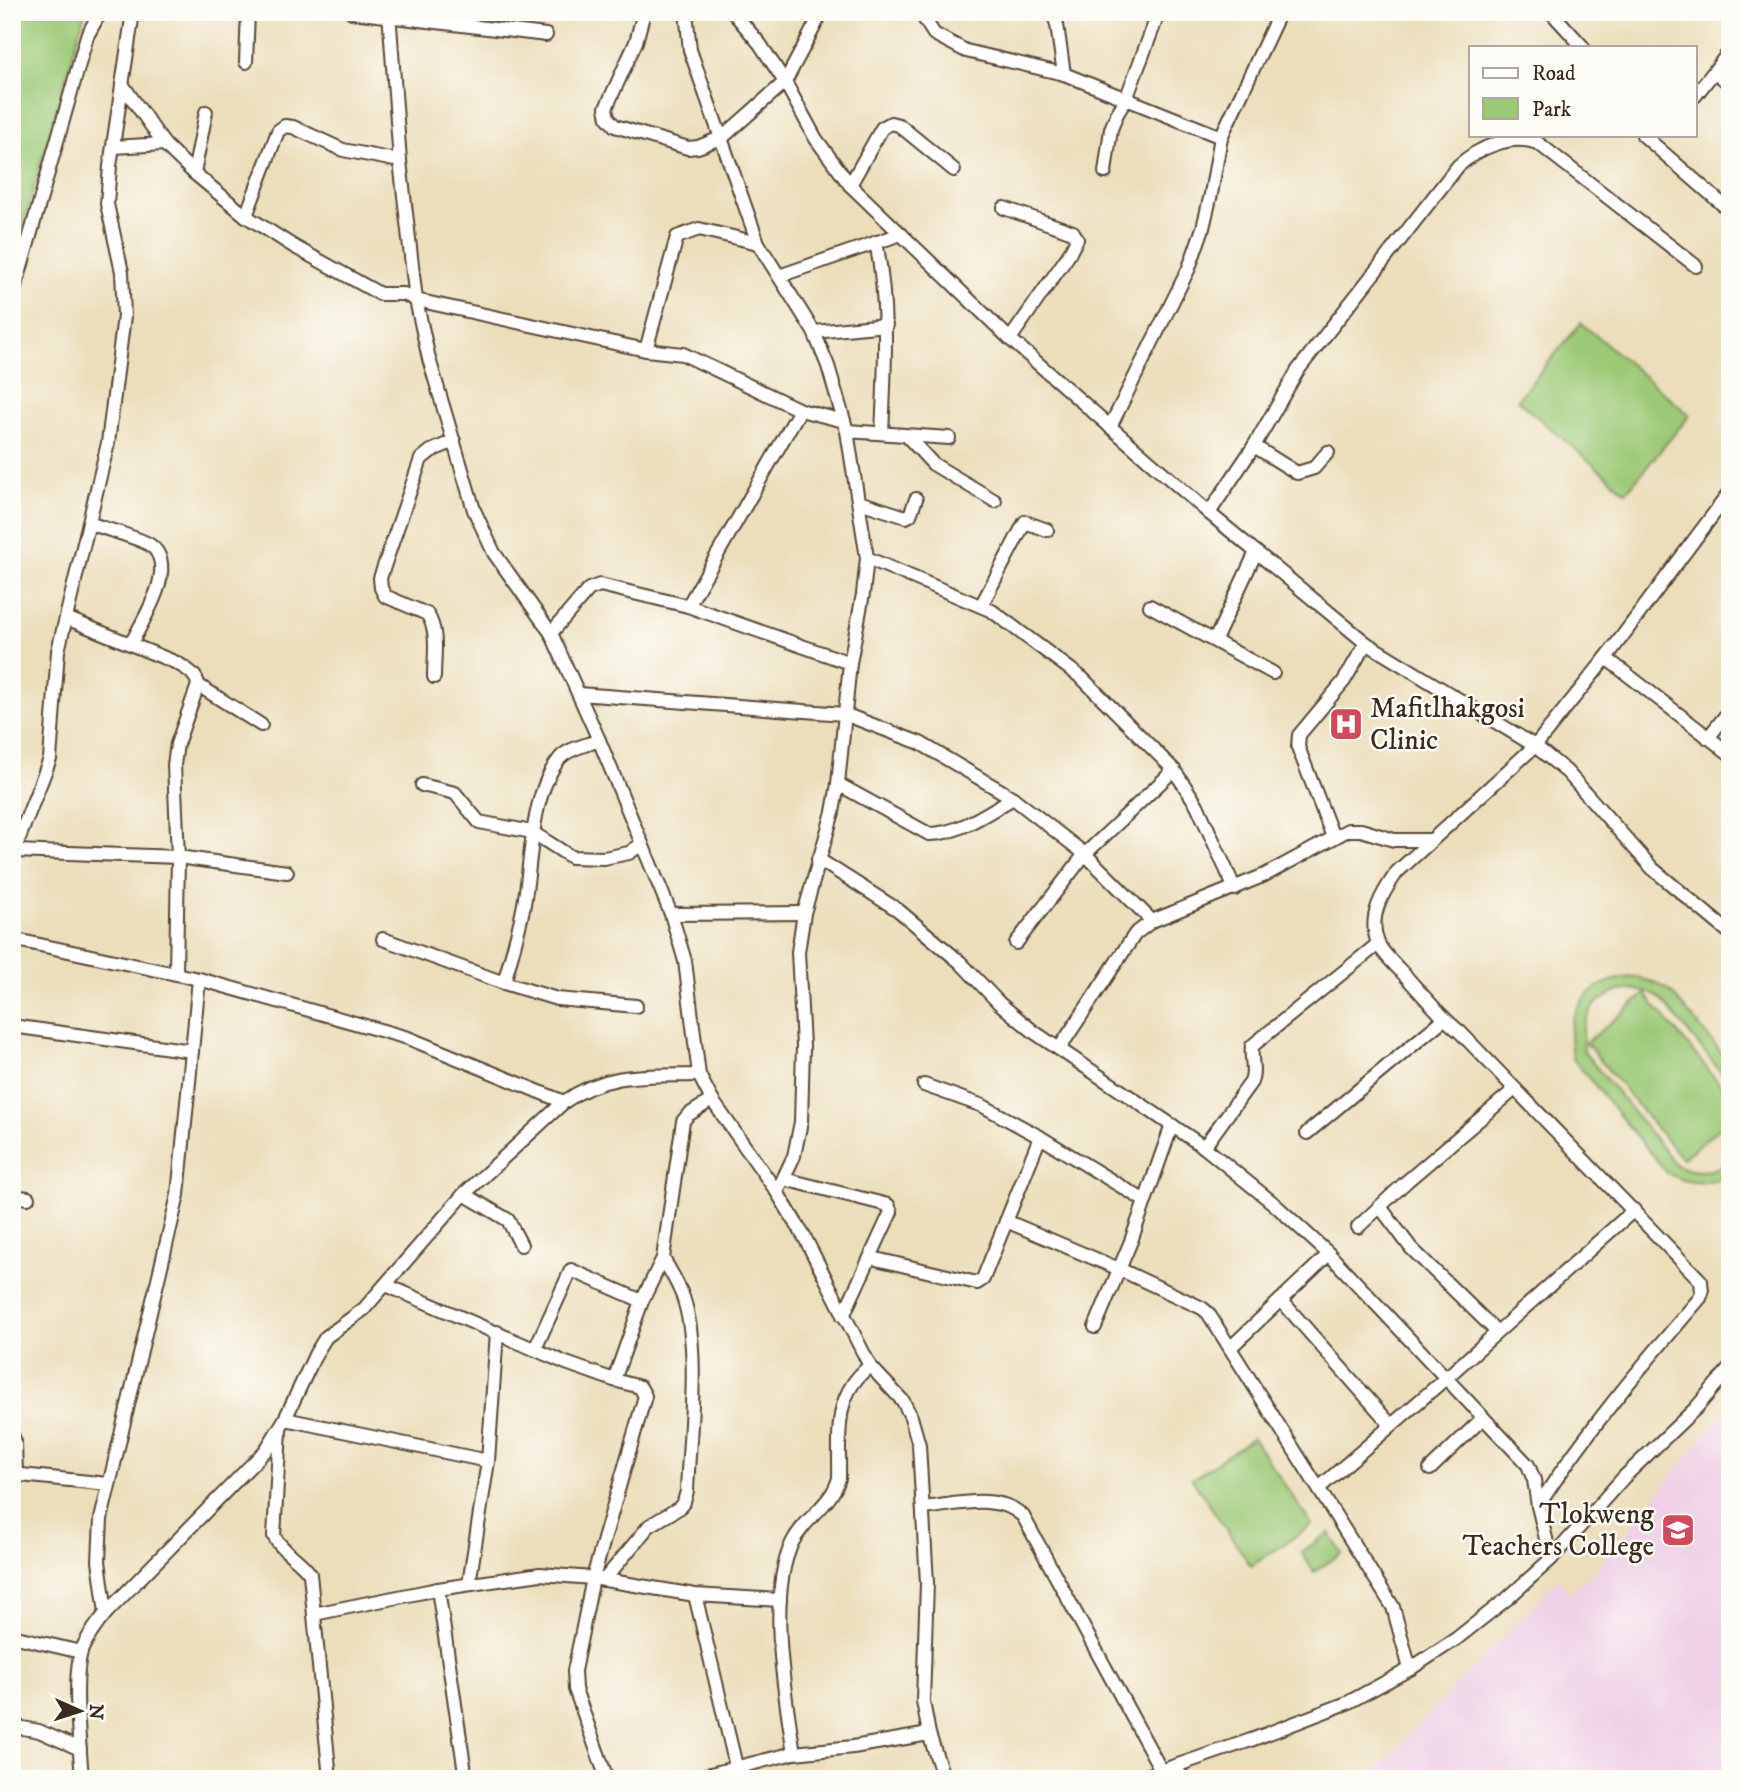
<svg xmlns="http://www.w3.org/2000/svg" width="1742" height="1791" viewBox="0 0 1742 1791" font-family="'IM FELL DW Pica',serif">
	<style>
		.built { fill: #efd0e6 }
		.green { fill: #9cc976; stroke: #6c7a4a; stroke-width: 2 }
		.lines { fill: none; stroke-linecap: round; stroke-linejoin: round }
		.minor-casing { stroke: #564536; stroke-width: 16 }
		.minor { stroke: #fff; stroke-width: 12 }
		.labels { text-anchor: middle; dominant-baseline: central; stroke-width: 5; stroke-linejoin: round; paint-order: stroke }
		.poi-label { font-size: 28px; fill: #3b2a1e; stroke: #fdfcf7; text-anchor: start }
	</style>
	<rect width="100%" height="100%" fill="#fdfcf7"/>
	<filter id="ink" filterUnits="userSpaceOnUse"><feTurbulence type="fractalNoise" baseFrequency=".0143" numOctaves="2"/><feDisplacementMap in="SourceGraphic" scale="14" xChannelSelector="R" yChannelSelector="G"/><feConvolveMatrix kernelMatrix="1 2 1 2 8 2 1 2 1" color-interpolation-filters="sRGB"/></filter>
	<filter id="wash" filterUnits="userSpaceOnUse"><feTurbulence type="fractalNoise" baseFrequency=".00686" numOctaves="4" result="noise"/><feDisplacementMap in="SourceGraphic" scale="28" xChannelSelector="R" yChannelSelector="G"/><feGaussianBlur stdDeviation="1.57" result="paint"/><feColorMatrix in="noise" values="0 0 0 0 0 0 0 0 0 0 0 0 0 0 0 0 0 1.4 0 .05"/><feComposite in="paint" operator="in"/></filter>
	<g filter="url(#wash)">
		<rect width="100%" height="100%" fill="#ecdebb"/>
		<path class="built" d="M1730 1405V1779H1367L1558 1579 1570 1592 1592 1574Z"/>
		<g class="green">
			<path d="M12 12H85L12 263Z"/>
			<path d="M1581 323 1690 415 1626 492 1517 400Z"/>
			<path d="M1634 977 1657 983 1671 992 1730 1063V1083L1660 998 1652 994 1633 989 1614 992 1598 1002 1591 1009 1583 1027 1584 1052 1676 1165C1695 1174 1713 1173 1730 1161V1175C1709 1185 1687 1185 1667 1173L1573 1059C1561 1014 1588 979 1634 977Z"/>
			<path d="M1645 994 1730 1096V1119L1682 1159 1586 1043Z"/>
			<path d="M1253 1438 1312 1525 1251 1566 1192 1479Z"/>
			<path d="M1329 1533 1342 1553 1314 1572 1301 1552Z"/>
		</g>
	</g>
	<g filter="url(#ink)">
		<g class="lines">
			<g class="minor-casing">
				<g id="minor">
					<path d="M352 12 546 35"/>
					<path d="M389 12 400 161 416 300 429 359 474 510 494 553 551 633 599 740 671 914 685 961 699 1075 712 1100 777 1192 805 1238 870 1366 903 1401 911 1417 919 1445 927 1583 923 1701 929 1734 944 1779"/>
					<path d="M644 12 636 42 606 108 608 118 615 126 688 148 698 147 723 137 785 82 822 12"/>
					<path d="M686 12 690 50 758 243 814 332 828 366 847 431 867 558 863 594 850 663 838 784 833 812 804 913 798 952 803 1046 801 1122 794 1156 777 1192"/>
					<path d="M733 12 760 44 785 82 816 139 850 185 1010 339 1209 513 1366 643 1535 746 1567 772 1653 869 1730 933"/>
					<path d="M920 12 934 34 966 51 1064 74 1221 137"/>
					<path d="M1053 12 1057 25 1064 74"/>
					<path d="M1551 12 1583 47"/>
					<path d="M246 62 248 12"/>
					<path d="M1715 72 1730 84"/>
					<path d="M122 84 164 144 194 173 246 216 293 246 380 294H404L416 300 646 350 683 354 800 410 844 421"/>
					<path d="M1695 96 1730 51"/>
					<path d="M1643 135 1730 211"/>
					<path d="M113 147 164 144"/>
					<path d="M1105 172 1111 129 1117 114 1126 99 1159 12"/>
					<path d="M194 173 206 112"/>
					<path d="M850 185 882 128 891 123 899 125 954 170"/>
					<path d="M1004 208 1073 232 1077 239 1068 256 1010 339"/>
					<path d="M246 216 278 131 285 126 293 127 343 150 400 161"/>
					<path d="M876 242C889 306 885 369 882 433"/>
					<path d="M779 276 901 234"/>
					<path d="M12 299 87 36 97 18 104 12"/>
					<path d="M814 332 886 325"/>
					<path d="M646 350 677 237 699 229 758 243"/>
					<path d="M1110 427 1189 268 1203 228 1211 194 1221 137 1280 12"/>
					<path d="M847 431 949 438"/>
					<path d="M907 436 933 464 995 501"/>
					<path d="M1254 446 1297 473 1314 468 1328 452"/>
					<path d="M859 502 906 517 910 515 916 499"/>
					<path d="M1209 513 1254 446 1298 370 1458 166C1478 148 1511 133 1538 143L1696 266"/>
					<path d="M89 523C102 528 140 538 150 545 180 566 142 621 131 644"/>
					<path d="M867 558 992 611 1082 678 1174 770 1197 805 1235 889"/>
					<path d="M688 606 800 410"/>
					<path d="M981 606 1025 522 1047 530"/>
					<path d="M1150 606 1273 673"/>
					<path d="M66 618 177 663C186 669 197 674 198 685L261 725"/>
					<path d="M551 633 589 589 600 585 688 606 850 663"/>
					<path d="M1215 640 1256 552"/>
					<path d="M1606 658 1730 754"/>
					<path d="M434 677C434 656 439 631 427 614L385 596 381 588 380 578 421 459 431 451 454 441"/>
					<path d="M579 694 844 714 920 743 1013 798 1085 854 1152 921"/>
					<path d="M1708 738 1730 710"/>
					<path d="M838 784 929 834C959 834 987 813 1013 798"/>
					<path d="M422 785 455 793 479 822 532 832 571 857 604 858 629 853 642 844"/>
					<path d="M1333 837 1298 747 1299 735 1344 681 1366 643"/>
					<path d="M14 851 178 857 287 872"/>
					<path d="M12 856 50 759 58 651 108 443 124 316 122 272 107 204 110 166 133 12"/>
					<path d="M818 859 898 910 960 962 999 1003 1034 1032 1204 1147 1273 1203 1329 1254 1528 1465 1534 1480 1538 1506 1551 1559"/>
					<path d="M671 914 804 913"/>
					<path d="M12 939 199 979 408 1038 564 1102"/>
					<path d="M383 939 504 983 557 999 636 1006"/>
					<path d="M1016 943 1085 854 1174 770"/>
					<path d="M176 973 178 857 174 765 177 744 198 685"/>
					<path d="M504 983C511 957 519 931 524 904 532 860 530 795 560 758 569 748 587 745 599 740"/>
					<path d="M12 1026 192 1051"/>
					<path d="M1059 1049 1135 934 1152 921 1265 875 1348 830H1361L1394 840H1431"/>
					<path d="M924 1085 983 1106 1040 1137 1145 1201"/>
					<path d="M1307 1133 1444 1019"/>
					<path d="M1204 1147 1251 1082C1256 1070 1250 1058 1252 1046L1378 944"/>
					<path d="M784 1179 888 1205 891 1212 843 1316"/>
					<path d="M464 1194 508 1220 521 1245"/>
					<path d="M12 1196 28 1198"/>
					<path d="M1381 1208 1411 1248 1497 1332"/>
					<path d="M1006 1221 1119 1269 1202 1308 1208 1313 1393 1607 1410 1669"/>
					<path d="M1358 1227 1406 1182 1515 1089"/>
					<path d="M872 1258 977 1283 983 1279 1040 1137"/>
					<path d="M386 1285 566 1363 614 1380 642 1301 663 1258 683 1121 688 1115 712 1100"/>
					<path d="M1281 1300 1391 1425"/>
					<path d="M1095 1327 1131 1241 1172 1125"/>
					<path d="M1230 1348 1329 1254"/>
					<path d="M535 1349 571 1270 642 1301"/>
					<path d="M285 1419 488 1461"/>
					<path d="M280 1430 274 1536C281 1551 300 1559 310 1574L330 1779"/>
					<path d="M12 1435 15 1442 16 1476"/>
					<path d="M1430 1469 1483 1418"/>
					<path d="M12 1479 21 1475 108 1484"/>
					<path d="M1319 1488 1446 1378 1634 1210"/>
					<path d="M1538 1506C1587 1430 1641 1367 1700 1298L1702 1293 1701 1281 1460 1032C1441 1017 1426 999 1410 981 1402 971 1382 954 1378 943 1367 917 1383 892 1397 872L1535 746 1606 658 1730 492"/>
					<path d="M923 1508C955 1505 998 1492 1023 1516L1161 1770"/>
					<path d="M604 1580 649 1526 679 1508 684 1502 687 1491C689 1435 701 1349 683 1297 678 1283 670 1271 663 1258"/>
					<path d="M469 1584 488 1461 497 1332"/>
					<path d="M438 1589 466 1779"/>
					<path d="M695 1595 736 1766 732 1779"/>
					<path d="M106 1613 99 1561 101 1519 178 1195 199 979"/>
					<path d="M314 1614 438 1589 540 1574 593 1578 695 1595 780 1600"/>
					<path d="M12 1636 81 1652"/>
					<path d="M12 1726 39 1731 80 1749"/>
					<path d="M794 1753C785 1695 767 1597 792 1543 804 1518 832 1505 839 1478 840 1436 832 1395 870 1366"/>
					<path d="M1173 1767 1185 1779"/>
					<path d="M82 1779C80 1748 72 1676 82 1649 88 1636 97 1624 106 1613L266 1450 285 1419 316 1353 326 1337 364 1309 464 1194 564 1102C608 1071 647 1076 699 1075"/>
					<path d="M607 1779 575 1689 574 1671 593 1578 645 1396 640 1387 614 1380"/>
					<path d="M691 1779 794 1753 853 1747 929 1734"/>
					<path d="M1137 1779 1251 1740 1347 1703 1410 1669 1456 1639 1508 1598 1551 1559 1624 1477 1696 1408 1730 1368"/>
				</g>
			</g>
			<use href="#minor" class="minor"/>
		</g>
	</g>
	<defs>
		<g id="hospital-square" transform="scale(1.75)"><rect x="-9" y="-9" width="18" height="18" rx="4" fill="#d1495b" stroke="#fdfcf7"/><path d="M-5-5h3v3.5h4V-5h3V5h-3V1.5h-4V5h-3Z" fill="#fff"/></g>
		<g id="university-square" transform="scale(1.75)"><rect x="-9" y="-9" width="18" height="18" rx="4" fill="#d1495b" stroke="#fdfcf7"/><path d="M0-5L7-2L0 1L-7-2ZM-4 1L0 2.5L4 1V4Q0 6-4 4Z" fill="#fff"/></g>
	</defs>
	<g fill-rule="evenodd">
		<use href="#hospital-square" x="1346" y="724"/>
		<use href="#university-square" x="1678" y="1530"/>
	</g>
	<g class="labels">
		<g class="poi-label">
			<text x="1370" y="708">Mafitlhakgosi<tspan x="1370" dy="32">Clinic</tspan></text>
			<text x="1654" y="1514" text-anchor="end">Tlokweng<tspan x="1654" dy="32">Teachers College</tspan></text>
		</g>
	</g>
	<rect width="1742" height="1791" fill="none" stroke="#fdfcf7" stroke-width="42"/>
	<rect x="1469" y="46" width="228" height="91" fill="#fdfcf7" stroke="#afa8a0" stroke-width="2"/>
	<rect x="1483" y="68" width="35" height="10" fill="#ffffff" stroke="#afa8a0" stroke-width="2"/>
	<text x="1532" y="80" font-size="21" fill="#3b2a1e">Road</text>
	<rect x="1483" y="98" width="35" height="21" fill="#9cc976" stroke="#afa8a0" stroke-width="2"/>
	<text x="1532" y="116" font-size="21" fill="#3b2a1e">Park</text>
	<g transform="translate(80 1711) rotate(93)" stroke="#fdfcf7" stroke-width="5" paint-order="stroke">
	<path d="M0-5L12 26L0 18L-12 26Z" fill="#3b2a1e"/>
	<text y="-10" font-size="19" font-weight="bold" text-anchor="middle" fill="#3b2a1e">N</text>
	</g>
</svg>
